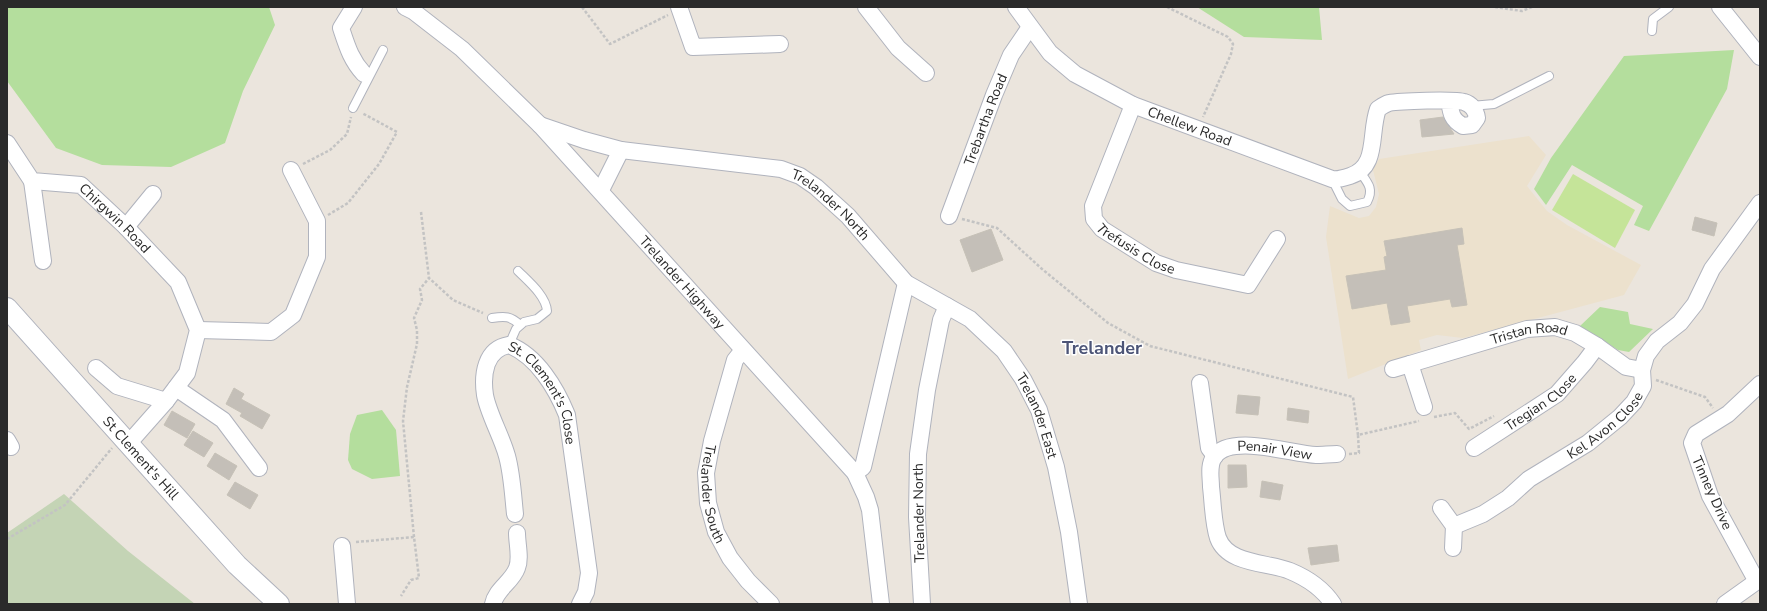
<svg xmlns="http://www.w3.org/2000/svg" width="1767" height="611" viewBox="0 0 1767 611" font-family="'Nunito Sans',sans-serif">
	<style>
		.education { fill: #ece1cd }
		.green { fill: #b4de9d }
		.cemetery { fill: #c4d4b5 }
		.pitch { fill: #c5e499 }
		.building { fill: #c4bfb8; stroke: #c6c1b7 }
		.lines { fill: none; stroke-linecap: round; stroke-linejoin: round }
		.service-casing { stroke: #b0b3bd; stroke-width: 10 }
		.minor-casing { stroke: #b0b3bd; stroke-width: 18 }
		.tertiary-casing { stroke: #b0b3bd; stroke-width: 22 }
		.path { stroke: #c3c3c3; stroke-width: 2.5; stroke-dasharray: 3 2; stroke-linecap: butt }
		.service { stroke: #fff; stroke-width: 8 }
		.minor { stroke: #fff; stroke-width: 16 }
		.tertiary { stroke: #fff; stroke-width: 20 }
		.labels { text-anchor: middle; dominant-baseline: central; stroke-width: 3; stroke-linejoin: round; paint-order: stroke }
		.street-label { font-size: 14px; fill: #2a2a2a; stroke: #fff }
		.district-label { font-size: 18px; font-weight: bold; fill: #4d5577; stroke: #fff }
	</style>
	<rect width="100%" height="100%" fill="#ebe5dd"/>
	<path class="education" d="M1529 136 1546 155 1527 186 1547 211 1567 225 1641 265 1624 295 1463 338 1437 335 1419 340 1421 350 1348 379 1326 237 1330 206 1359 218 1369 216 1376 207 1379 194 1373 170 1379 159Z"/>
	<g class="green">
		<path d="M7 7H269L275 25 243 91 225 143 171 167 102 165 56 148 7 81Z"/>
		<path d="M1197 7H1319L1322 40 1244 37Z"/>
		<path d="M1734 50 1727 89 1649 231 1634 225 1643 206 1572 165 1546 205 1534 189 1551 158 1624 56Z"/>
		<path d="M1600 307 1628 312 1630 324 1653 329 1629 352 1618 350 1580 326Z"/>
		<path d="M382 410 396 430 400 476 372 479 352 469 348 460 350 434 357 415Z"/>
	</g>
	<path class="cemetery" d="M64 494 128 551 195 604H7V533Z"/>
	<path class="pitch" d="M1573 174 1635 210 1615 248 1552 210Z"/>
	<g class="building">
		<path d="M1443 117 1454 134 1422 137 1420 120Z"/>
		<path d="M1695 217 1717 223 1714 236 1692 230Z"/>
		<path d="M1462 228 1464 244 1457 245 1467 305 1452 307 1450 299 1407 306 1410 322 1391 325 1387 303 1352 309 1346 276 1386 270 1384 257 1387 256 1384 241Z"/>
		<path d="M991 229 1003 260 972 272 960 240Z"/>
		<path d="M234 388 244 394 241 399 270 415 262 429 240 416 242 413 226 404Z"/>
		<path d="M1238 395 1260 397 1258 415 1236 413Z"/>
		<path d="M1288 408 1309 411 1308 423 1287 420Z"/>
		<path d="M172 411 195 424 187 438 164 425Z"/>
		<path d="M193 431 213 443 204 457 184 445Z"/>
		<path d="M215 453 237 466 229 480 207 466Z"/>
		<path d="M1228 465H1246L1247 487 1228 488Z"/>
		<path d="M1262 481 1283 485 1280 500 1260 497Z"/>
		<path d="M235 482 258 495 250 509 227 495Z"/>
		<path d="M1337 545 1339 561 1311 565 1308 548Z"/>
	</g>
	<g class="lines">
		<g class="service-casing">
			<g id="service">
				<path d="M1652 31 1653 19 1669 7"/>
				<path d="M1471 106 1494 104 1549 76"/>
				<path d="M353 108 383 50"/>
				<path d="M1332 179 1342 199 1350 206 1367 202C1374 189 1368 183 1360 172"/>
				<path d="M492 318C505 316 511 316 520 325"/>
				<path d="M509 345 516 329 524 322 537 319 547 311C546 296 529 282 518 271"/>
			</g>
		</g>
		<g class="minor-casing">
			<g id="minor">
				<path d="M354 7 341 28C347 46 351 60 364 74"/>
				<path id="s1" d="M405 7 413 11 462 49 540 125 855 473 866 497 870 510 881 604"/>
				<path d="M679 7 693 47 780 44"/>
				<path d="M866 7 898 48 926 73"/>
				<path id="s2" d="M1016 7 1050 53 1075 74 1133 105 1332 179C1338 180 1344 178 1350 176 1379 167 1369 133 1378 109 1381 107 1385 104 1389 103 1399 101 1455 99 1464 102 1471 104 1476 110 1477 118L1472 125 1463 126C1452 120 1451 114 1449 101"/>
				<path d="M1720 7 1760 57"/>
				<path id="s3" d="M1133 105 1093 206 1094 219 1102 229 1156 263 1176 270 1248 285 1277 239"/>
				<path id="s4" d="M540 125 584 140 621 150 781 169 800 176 816 187 848 216 906 283 970 319 1004 351 1023 379 1039 410 1056 467 1069 532 1079 604"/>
				<path id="s5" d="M7 143 32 181 81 185 126 227 178 282 198 330 187 373 166 401 128 444"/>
				<path d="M32 181 43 261"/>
				<path d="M601 190 621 150"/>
				<path id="s6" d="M949 216 994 95 1011 55 1030 27"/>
				<path d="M126 227 153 194"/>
				<path d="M198 330 271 332 293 315 317 257V221L291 170"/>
				<path id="s7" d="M743 350 735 360 712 441 706 473 708 503 716 532 730 558 748 581 771 604"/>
				<path d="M96 368 117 386 166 401"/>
				<path d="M1393 369 1410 364"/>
				<path d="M1200 383 1209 448 1215 456"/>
				<path d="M176 388 223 420 259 468"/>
				<path id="s8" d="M1424 407 1410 364 1527 329 1555 327 1575 333 1597 346 1626 367 1642 370"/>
				<path d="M7 440 11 447"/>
				<path id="s9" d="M1474 448 1557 394 1585 362 1597 346"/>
				<path d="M855 473 863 467 906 283"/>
				<path d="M1441 508 1454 526 1453 548"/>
				<path id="s10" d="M515 514C513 495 512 474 507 456 502 437 488 413 485 395 482 375 485 349 509 345 537 356 556 388 567 415L589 573 586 592 580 604"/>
				<path id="s11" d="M1454 526 1483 514 1508 498 1529 479 1588 443 1620 417 1634 402 1643 386 1642 370 1646 356 1657 341 1680 323 1695 304 1712 269 1760 203"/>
				<path d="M342 546 347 604"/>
				<path d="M1756 580 1710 496 1692 443 1696 434 1728 414 1760 384"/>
				<path d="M493 604C496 589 512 582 517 568 521 558 517 544 517 533"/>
				<path d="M922 604 917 517 918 454 927 390 941 320 947 306"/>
				<path id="s12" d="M1333 604C1323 589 1307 578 1290 571 1268 562 1228 565 1218 538 1213 523 1213 503 1211 487 1211 477 1208 466 1214 457 1230 433 1291 454 1316 455 1323 455 1330 454 1337 454"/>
				<path d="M1725 604 1760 579"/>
			</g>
		</g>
		<g class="tertiary-casing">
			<g id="tertiary">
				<path id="s13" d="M7 308 237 565 279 604"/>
			</g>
		</g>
		<g class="path">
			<path d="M582 7 610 44 668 15"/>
			<path d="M1167 7 1228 37 1233 44 1231 54 1203 117"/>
			<path d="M1495 7 1522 11 1532 7"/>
			<path d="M303 164 330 150 347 134 351 117"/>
			<path d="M421 212 429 278 453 300 483 313"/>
			<path d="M328 215 348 203 379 164 397 132 362 113"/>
			<path d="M962 219 997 228 1042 269 1108 323 1150 346 1353 397 1358 435"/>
			<path d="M1656 380 1705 397 1713 408"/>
			<path d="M1434 417 1455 413 1469 429 1494 416"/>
			<path d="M1349 454 1359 453 1358 435 1419 421"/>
			<path d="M414 537 403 421 407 387 417 344V330L414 318 422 300 420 289 429 278"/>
			<path d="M7 539 65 505 112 448"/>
			<path d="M356 542 414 537 419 578 411 580 401 596"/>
		</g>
		<use href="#service" class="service"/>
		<use href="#minor" class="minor"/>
		<use href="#tertiary" class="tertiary"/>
	</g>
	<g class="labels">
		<g class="street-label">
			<text stroke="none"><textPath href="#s6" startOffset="103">Trebartha Road</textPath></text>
			<text stroke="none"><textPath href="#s2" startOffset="216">Chellew Road</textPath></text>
			<text stroke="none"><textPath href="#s4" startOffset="308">Trelander North</textPath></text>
			<text stroke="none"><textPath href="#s5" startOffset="142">Chirgwin Road</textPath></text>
			<text stroke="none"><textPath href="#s3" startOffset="174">Trefusis Close</textPath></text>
			<text stroke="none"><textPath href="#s1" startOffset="392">Trelander Highway</textPath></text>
			<text stroke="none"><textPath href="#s8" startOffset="169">Tristan Road</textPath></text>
			<text stroke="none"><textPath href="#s10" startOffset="247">St. Clement's Close</textPath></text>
			<text stroke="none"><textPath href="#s9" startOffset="81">Tregian Close</textPath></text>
			<text stroke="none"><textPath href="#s4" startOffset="611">Trelander East</textPath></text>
			<text stroke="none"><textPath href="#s11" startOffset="183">Kel Avon Close</textPath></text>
			<text stroke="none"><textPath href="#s12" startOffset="284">Penair View</textPath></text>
			<text stroke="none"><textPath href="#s13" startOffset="201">St Clement's Hill</textPath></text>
			<text stroke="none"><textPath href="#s7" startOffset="151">Trelander South</textPath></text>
			<text transform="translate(1712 493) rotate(66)">Tinney Drive</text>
			<text transform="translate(919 513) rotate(-91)">Trelander North</text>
		</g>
		<g class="district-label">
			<text x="1102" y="348">Trelander</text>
		</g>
	</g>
	<rect width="1767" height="611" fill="none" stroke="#2a2a2a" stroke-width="16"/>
</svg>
